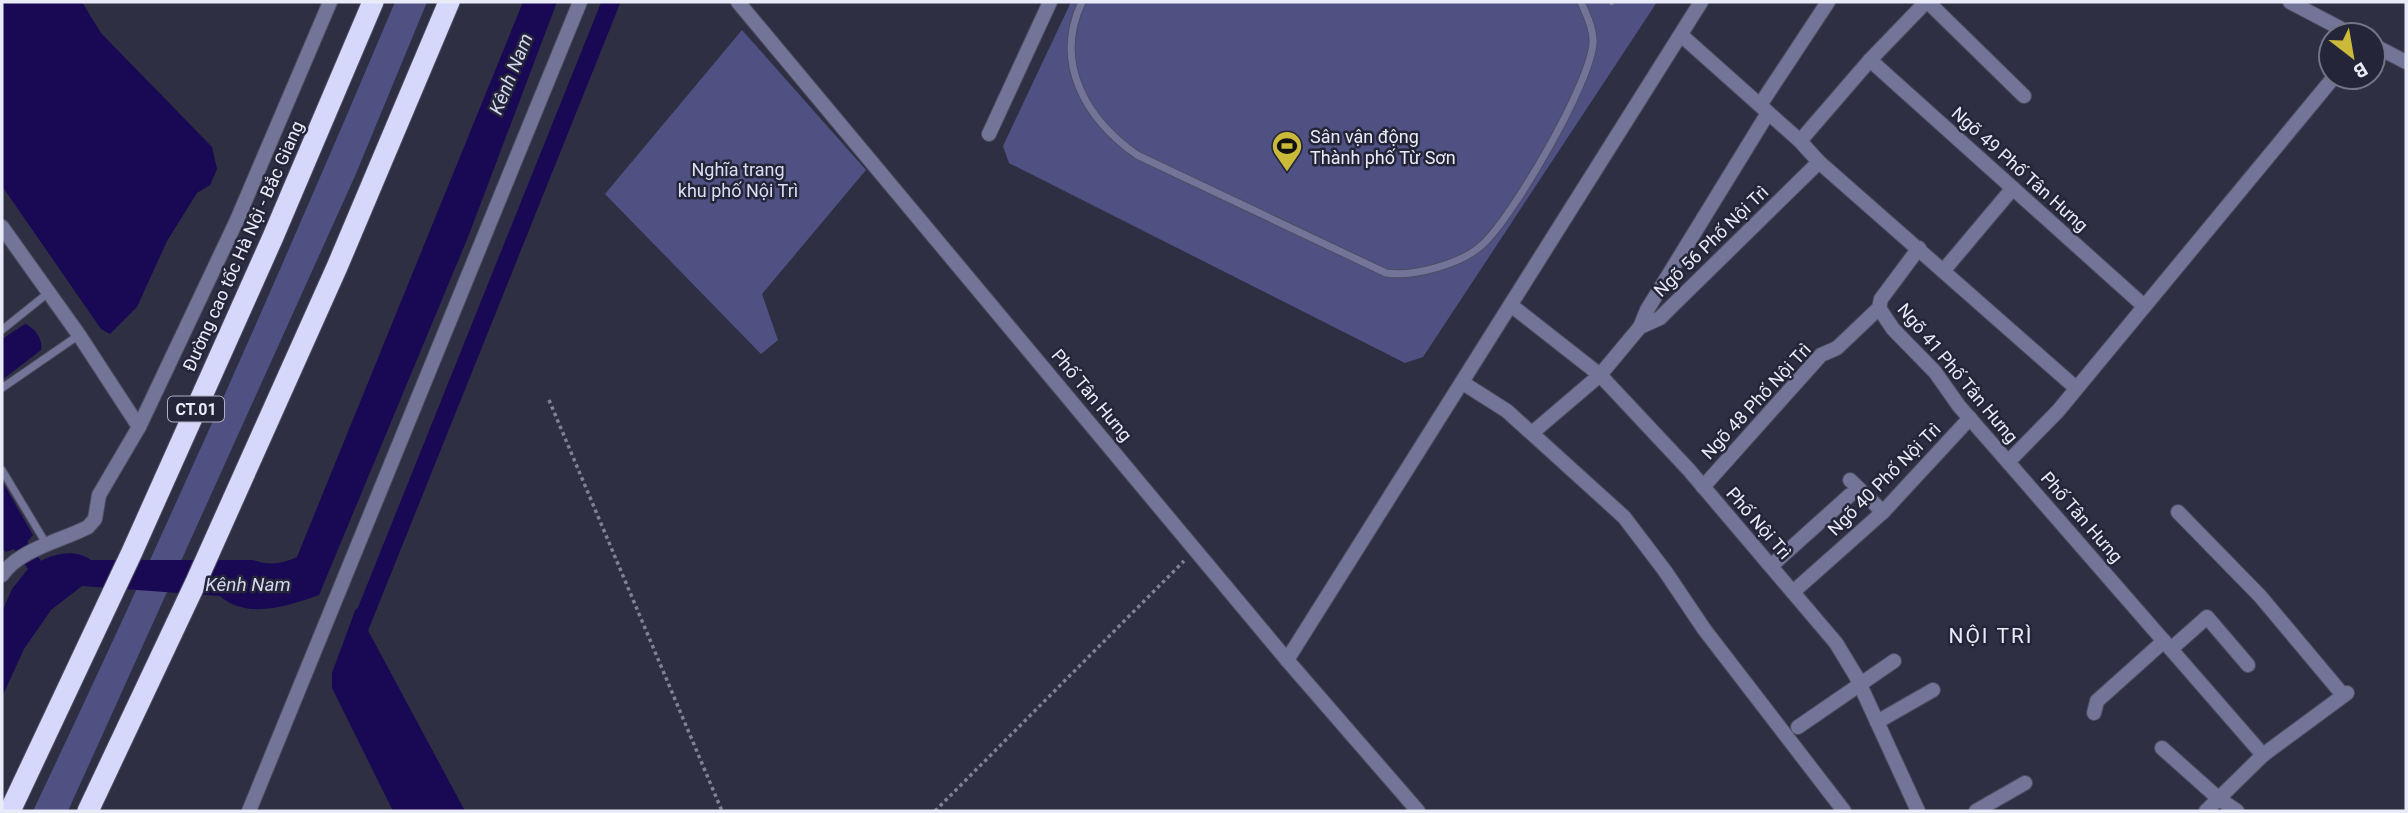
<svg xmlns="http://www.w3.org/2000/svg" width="2408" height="813" viewBox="0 0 2408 813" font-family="Roboto,sans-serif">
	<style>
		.green { fill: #505183 }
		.water { fill: #190853 }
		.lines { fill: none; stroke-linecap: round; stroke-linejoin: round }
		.canal { stroke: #190853; stroke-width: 18 }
		.service-casing { stroke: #4c4d60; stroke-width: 9 }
		.minor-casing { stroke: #4c4d60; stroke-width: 16 }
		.tertiary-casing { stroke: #4c4d60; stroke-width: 16 }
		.motorway-casing { stroke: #4c4d60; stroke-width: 23 }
		.path { stroke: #808192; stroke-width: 3.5; stroke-dasharray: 3.5 3.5; stroke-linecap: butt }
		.service { stroke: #737598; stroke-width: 7 }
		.minor { stroke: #737598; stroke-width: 14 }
		.tertiary { stroke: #737598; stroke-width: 14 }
		.motorway { stroke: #d5d8fb; stroke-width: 21 }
		.labels { text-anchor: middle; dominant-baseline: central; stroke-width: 5; stroke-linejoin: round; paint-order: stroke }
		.shield { fill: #242538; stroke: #afb0be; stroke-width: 2 }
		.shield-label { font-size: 16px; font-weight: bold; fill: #eaebf8 }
		.poi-label { font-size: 18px; fill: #eaebf8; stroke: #242538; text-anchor: start }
		.park-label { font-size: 18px; fill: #dbddf3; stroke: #242538 }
		.street-label { font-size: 18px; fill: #eaebf8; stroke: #242538 }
		.water-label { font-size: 19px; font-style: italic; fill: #d4d6ec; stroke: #242538 }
		.quarter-label { font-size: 21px; letter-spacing: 2px; fill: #eaebf8; stroke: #242538 }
	</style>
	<rect width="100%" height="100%" fill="#2e2f43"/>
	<g class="green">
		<path d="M395 2H427L355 176 68 811H33C160 544 280 274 395 2Z"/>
		<path d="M1071 2H1657L1423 357 1405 363 1009 163 1003 146Z"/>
		<path d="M742 30 866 170 762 294 778 340 761 354 605 194Z"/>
	</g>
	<g class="water">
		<path d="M2 2H82L101 33 212 147 217 169 210 185 197 193 167 241 137 307 110 334 101 329 2 186Z"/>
		<path d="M523 2H557L468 237 319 595C288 606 247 620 220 596L82 586 51 610 24 649 2 697V612L12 589 28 569 14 549 6 552 2 549V481L33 535 27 542 41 561C56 553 76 549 91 560H253C269 566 282 564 297 557Z"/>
		<path d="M25 324C35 328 43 339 41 350L2 380V339Z"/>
		<path d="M356 608 465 811H393L332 688V673Z"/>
	</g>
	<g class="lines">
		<path class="canal" d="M357 642 359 629 611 2"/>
		<g class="service-casing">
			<g id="service">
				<path d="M1082 2C1053 63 1086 119 1137 155L1386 273C1414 277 1461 264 1482 245 1513 217 1591 82 1593 43 1594 29 1586 14 1581 2"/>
				<path d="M2 330 48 293"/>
				<path d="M2 388 79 335"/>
				<path d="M2 470 47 545"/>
			</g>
		</g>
		<g class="minor-casing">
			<g id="minor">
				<path d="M1928 2 2024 96"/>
				<path d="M1681 35 1800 141 1819 162 2076 388"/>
				<path d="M1870 60 2144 306"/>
				<path d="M1760 105 1828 2"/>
				<path d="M989 134 1050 2"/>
				<path d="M1800 141 1870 60 1926 2"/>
				<path d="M2 227 79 335 139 427"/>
				<path d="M1944 270 2013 188"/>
				<path d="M1879 308 1893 329 1935 372 1959 406 2008 462"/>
				<path d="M1640 327 1647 310 1768 113"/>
				<path d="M1463 383 1507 411 1624 517 1665 571 1704 629 1844 811"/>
				<path d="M1532 433 1600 375 1640 327 1660 318 1670 308 1819 162"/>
				<path d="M1850 480 1883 512"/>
				<path d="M1703 487 1821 355 1837 348 1879 308 1881 299 1919 248"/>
				<path d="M2178 512 2260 596 2343 695"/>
				<path d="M1771 566 1850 495"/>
				<path d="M1793 592 1883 512 1970 418"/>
				<path d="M2171 649 2207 617 2248 665"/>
				<path d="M2094 713 2097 701 2164 641"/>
				<path d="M1877 722 1933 690"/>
				<path d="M1798 727 1894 661"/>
				<path d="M2162 748 2218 798 2237 811"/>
				<path d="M1976 811 2025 783"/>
				<path d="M2206 811 2263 755 2347 693"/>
			</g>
		</g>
		<g class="tertiary-casing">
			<g id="tertiary">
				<path d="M738 2 1287 660 1418 811"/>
				<path d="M2290 2 2353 35"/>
				<path d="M2373 45 2406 62"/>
				<path d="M1512 306 1600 375 1689 470 1836 643 1856 676 1918 811"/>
				<path d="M2 575C20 549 61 541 88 527L95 519 99 495 139 427 237 220 330 2"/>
				<path d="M1287 660 1701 2"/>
				<path d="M2263 755 2008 462 2058 411 2334 77"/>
				<path d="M249 811 580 2"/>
			</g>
		</g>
		<g class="motorway-casing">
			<g id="motorway">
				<path d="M10 811 132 552 273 237 373 2"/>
				<path d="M88 811 196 582 337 267 449 2"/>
			</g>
		</g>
		<g class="path">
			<path d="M1610 4 1614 2"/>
			<path d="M549 400 722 811"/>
			<path d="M935 811 1184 561"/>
		</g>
		<use href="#service" class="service"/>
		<use href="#minor" class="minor"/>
		<use href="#tertiary" class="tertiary"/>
		<use href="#motorway" class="motorway"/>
	</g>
	<defs>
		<g id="stadium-pin" transform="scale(1.575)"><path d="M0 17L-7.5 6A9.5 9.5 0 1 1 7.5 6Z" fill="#cbba39" stroke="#242538"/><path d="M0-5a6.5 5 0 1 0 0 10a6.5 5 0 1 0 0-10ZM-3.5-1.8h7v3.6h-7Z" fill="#111"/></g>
	</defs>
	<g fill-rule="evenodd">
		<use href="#stadium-pin" x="1287" y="146"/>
	</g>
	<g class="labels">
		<rect class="shield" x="168" y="396.5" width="56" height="25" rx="5"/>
		<g class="shield-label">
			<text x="196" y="409">CT.01</text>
		</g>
		<g class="poi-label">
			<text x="1310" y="136">Sân vận động<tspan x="1310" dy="21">Thành phố Từ Sơn</tspan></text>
		</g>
		<g class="park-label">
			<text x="738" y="169">Nghĩa trang<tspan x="738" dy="21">khu phố Nội Trì</tspan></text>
		</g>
		<g class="street-label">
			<text transform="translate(2020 169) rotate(42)">Ngõ 49 Phố Tân Hưng</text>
			<text transform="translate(1711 241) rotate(-44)">Ngõ 56 Phố Nội Trì</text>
			<text transform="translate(243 246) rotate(-66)">Đường cao tốc Hà Nội - Bắc Giang</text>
			<text transform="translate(1958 373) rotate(50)">Ngõ 41 Phố Tân Hưng</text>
			<text transform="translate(1092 395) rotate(50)">Phố Tân Hưng</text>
			<text transform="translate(1756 401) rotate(-47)">Ngõ 48 Phố Nội Trì</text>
			<text transform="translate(1884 479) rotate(-45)">Ngõ 40 Phố Nội Trì</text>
			<text transform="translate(2082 517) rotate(49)">Phố Tân Hưng</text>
			<text transform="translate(1759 523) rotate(49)">Phố Nội Trì</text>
		</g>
		<g class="water-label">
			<text transform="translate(511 74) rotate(-68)">Kênh Nam</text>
			<text x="248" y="584">Kênh Nam</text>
		</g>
		<g class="quarter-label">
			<text x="1991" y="636">NỘI TRÌ</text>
		</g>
	</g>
	<rect width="2408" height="813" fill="none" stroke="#eaebf8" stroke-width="7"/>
	<g transform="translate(2352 56) rotate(149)"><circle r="33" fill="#242538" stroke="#737485" stroke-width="2"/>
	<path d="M0-5L12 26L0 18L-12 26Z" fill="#cbba39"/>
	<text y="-10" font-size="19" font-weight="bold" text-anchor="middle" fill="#eaebf8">B</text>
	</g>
</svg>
